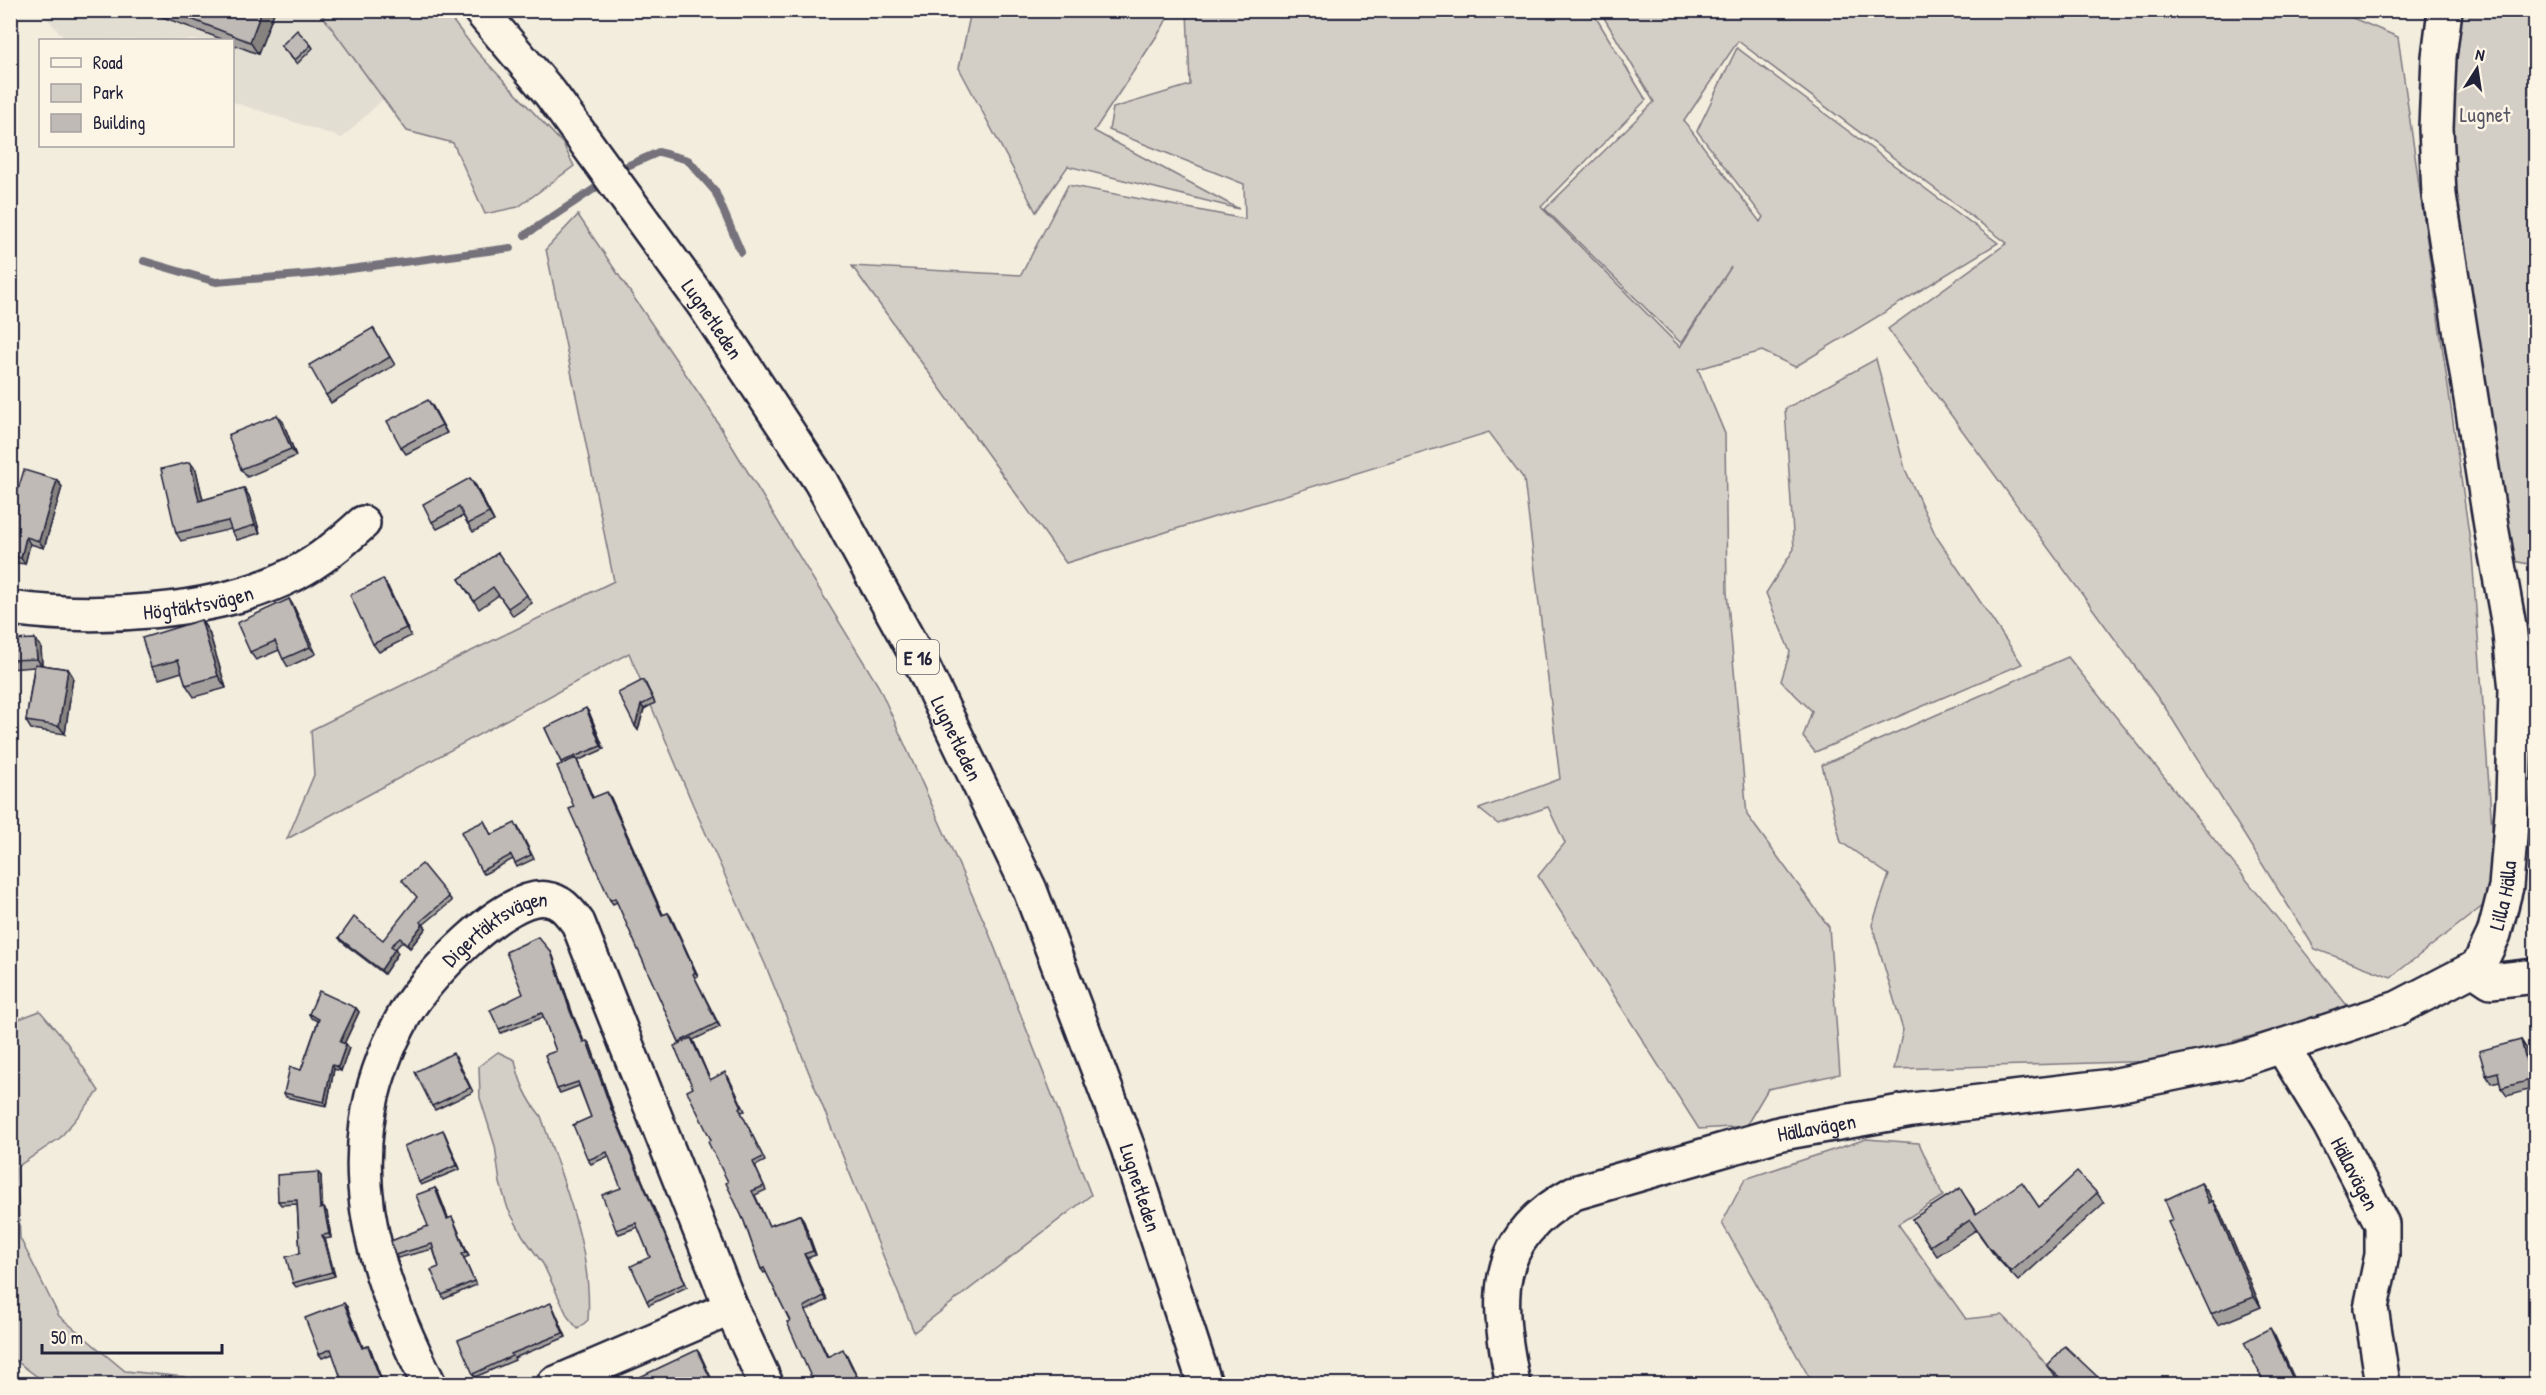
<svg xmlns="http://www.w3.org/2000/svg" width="2546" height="1395" viewBox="0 0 2546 1395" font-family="'Patrick Hand',sans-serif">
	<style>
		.built { fill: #e3ded2 }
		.green { fill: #d4cfc6; stroke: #7b7880; stroke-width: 1.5 }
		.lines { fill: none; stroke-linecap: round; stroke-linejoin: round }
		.stream { stroke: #75727b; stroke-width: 8 }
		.minor-casing { stroke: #22223b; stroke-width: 38 }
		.highway-casing { stroke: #22223b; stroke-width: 38 }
		.minor { stroke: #fcf5e5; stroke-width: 33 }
		.highway { stroke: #fcf5e5; stroke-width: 33 }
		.wall { fill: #a4a09d; stroke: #22223b; stroke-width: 1.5 }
		.shaded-wall { fill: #86827f; stroke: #22223b; stroke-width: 1.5 }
		.building { fill: #bfbab6; stroke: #22223b; stroke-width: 1.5 }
		.labels { text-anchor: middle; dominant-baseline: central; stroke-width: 5; stroke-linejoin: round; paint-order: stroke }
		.shield { fill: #fcf5e5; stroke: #63616e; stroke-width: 1.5 }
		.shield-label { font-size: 20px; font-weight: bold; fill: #22223b }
		.park-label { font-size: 21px; fill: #575665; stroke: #fcf5e5 }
		.street-label { font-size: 21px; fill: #22223b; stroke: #fcf5e5 }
	</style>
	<rect width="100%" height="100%" fill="#f3edde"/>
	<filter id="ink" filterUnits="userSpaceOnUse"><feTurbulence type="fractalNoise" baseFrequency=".0167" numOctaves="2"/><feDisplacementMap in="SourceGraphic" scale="12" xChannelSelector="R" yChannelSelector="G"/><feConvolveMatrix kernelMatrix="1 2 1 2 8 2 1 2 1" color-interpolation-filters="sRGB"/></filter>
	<g filter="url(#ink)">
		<path class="built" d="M42 10 331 11 395 88 342 138 233 102 232 40H66L41 12Z"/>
		<g class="green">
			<path d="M319 11H445L478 53 563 144 574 166 518 207 485 214 453 143 407 131Z"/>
			<path d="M971 11H1171L1162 28 1094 131 1239 209 1068 166 1036 212 959 68Z"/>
			<path d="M1187 11H1592L1646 100 1541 207 1680 347 1731 267 1681 343 1545 209 1654 102 1600 11H2336L2398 37 2472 555 2497 895 2391 977 2315 949 2166 709 1888 329 2007 243 1738 41 1684 121 1760 222 1763 217 1697 131 1737 48 1998 243 1795 367 1762 351 1698 369 1725 434 1727 592 1747 815 1829 927 1840 1074 1768 1089 1746 1126 1699 1129 1538 876 1565 843 1548 807 1498 824 1479 809 1560 779 1524 479 1489 432 1066 563 852 266 1021 275 1068 185 1245 219 1244 184 1109 130 1113 108 1190 85Z"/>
			<path d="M2439 11H2535V565L2496 558 2436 41Z"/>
			<path d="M578 215 710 410 879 687 987 928 1091 1195 914 1332 765 964 693 805 629 653 287 839 314 775 311 730 614 581 546 249Z"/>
			<path d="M1876 359 1905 469 1936 536 2022 664 1815 752 1803 737 1812 711 1781 681 1790 652 1766 593 1794 549 1785 409Z"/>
			<path d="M2068 657 2350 1009 2161 1061 1894 1069 1903 1030 1872 925 1889 875 1841 842 1822 765Z"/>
			<path d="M40 1011 67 1043 99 1091 60 1138 17 1167 20 1238 59 1316 125 1371 185 1377 188 1384H47L11 1357V1022Z"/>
			<path d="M498 1052 515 1060C519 1082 527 1099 541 1116 563 1182 593 1250 588 1320L578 1329 568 1317 543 1264 523 1236 508 1209 500 1183 495 1146 480 1098 479 1066Z"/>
			<path d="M1866 1139 1919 1143 1943 1196 1898 1224 1966 1319 2002 1315 2064 1384H1813L1722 1223 1745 1179Z"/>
			<path d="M2535 1173V1379H2530V1175Z"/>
		</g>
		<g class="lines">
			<g class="stream">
				<path d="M627 166 659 152 688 160 715 191 741 252"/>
				<path d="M525 235 600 185"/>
				<path d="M144 261 216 282 312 274 511 248"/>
			</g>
			<g class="minor-casing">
				<g id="minor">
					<path id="s1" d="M10 608C95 620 217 614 294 574 320 561 342 542 363 523"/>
					<path d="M2473 969 2491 981 2536 976"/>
					<path id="s2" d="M2282 1046 2330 1125 2382 1224V1255L2371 1308 2383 1384"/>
					<path id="s3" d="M429 1384C388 1302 354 1216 367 1123 372 1084 387 1046 406 1012 425 979 506 892 547 899 562 901 569 912 578 923L731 1308 766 1384"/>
					<path d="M554 1384 731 1308"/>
					<path id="s4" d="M1513 1384C1497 1302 1488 1240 1574 1193L1782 1133 1912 1110 2112 1086 2239 1060 2398 1008 2473 969 2480 963 2494 934 2506 887 2513 799 2516 689 2509 626 2492 532 2439 195 2436 128 2439 57 2445 10"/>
				</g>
			</g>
			<g class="highway-casing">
				<g id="highway">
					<path id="s5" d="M480 10 550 93 704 305 821 482 923 667 1030 890 1128 1148 1205 1384"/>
				</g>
			</g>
			<use href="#minor" class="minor"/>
			<use href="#highway" class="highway"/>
		</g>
		<g class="wall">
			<path d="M154 10H275L258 54 232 44V40H224L157 15Z"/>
			<path d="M311 45 313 48 297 64 281 46Z"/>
			<path d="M373 328 395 365 331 403 326 395Z"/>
			<path d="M433 407 447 433 406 454 401 447Z"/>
			<path d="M283 422 296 456 247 477 241 469Z"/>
			<path d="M196 470 203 500 244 488 249 496 260 533 237 540 231 529 181 541 176 533Z"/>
			<path d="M57 480 62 487 44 548 30 544 25 564 10 562V516Z"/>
			<path d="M476 486 494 521 473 532 463 516 437 529 432 522Z"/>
			<path d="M498 553 532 603 513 616 499 595 479 609 459 579Z"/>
			<path d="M388 587 411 636 379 652 373 644Z"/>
			<path d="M289 599 294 607 316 654 288 667 283 659 279 650 256 660 250 652Z"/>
			<path d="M201 620 209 632 226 688 194 697 186 685 182 672 159 679 151 667Z"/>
			<path d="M10 640 41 647 42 665 68 669 73 677 65 734 31 729 26 721 34 667 10 669Z"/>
			<path d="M646 684 655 703 644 709 638 730 635 726Z"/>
			<path d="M589 712 604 749 577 761 593 798 610 796 663 915 668 913 671 917 698 976 695 978 720 1027 693 1040 710 1080 728 1076 745 1111 741 1112 765 1161 755 1166 766 1190 755 1195 769 1226 800 1215 803 1219 816 1255 807 1258 827 1300 806 1311 828 1357 846 1353 861 1384H814L790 1321 766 1272 764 1273 761 1269 744 1221 711 1140 693 1088 680 1043 617 902 613 904 610 900 574 807 562 764 545 728Z"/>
			<path d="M484 821 492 835 518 827 534 859 517 867 513 859 484 874 481 871Z"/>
			<path d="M449 897 452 901 423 925 426 928 410 948 402 942 395 949 398 953 384 974 342 942 339 938 383 940Z"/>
			<path d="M551 952 553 956 573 1015 584 1042 590 1044 614 1113 687 1287 649 1305 647 1301 650 1257 638 1227 619 1234 616 1230 621 1188 609 1156 591 1164 588 1160 591 1117 579 1086 560 1093 557 1089 556 1051 544 1017 501 1033 499 1029 523 994Z"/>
			<path d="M356 1008 359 1012 344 1044H346L349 1048 341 1071 334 1069 327 1106 286 1097 284 1093 301 1070 318 1021 311 1018 309 1014Z"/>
			<path d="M2521 1040 2526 1048 2535 1083V1088L2507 1096 2501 1088 2500 1081 2491 1083 2486 1075Z"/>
			<path d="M456 1057 473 1092 435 1110 432 1106Z"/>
			<path d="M445 1134 460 1169 421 1185 419 1182Z"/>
			<path d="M321 1176 322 1209 327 1212 331 1238 325 1239 335 1276 296 1287 293 1283 300 1253 297 1204 281 1205 278 1201Z"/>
			<path d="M2201 1183 2209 1194 2212 1202 2213 1201 2220 1212 2261 1307 2218 1325 2211 1314 2173 1220Z"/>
			<path d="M435 1188 438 1192 448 1218 454 1221 469 1256 464 1258 476 1285 444 1299 442 1295 439 1267 433 1249 398 1258 395 1255 428 1226Z"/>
			<path d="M2097 1193 2104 1203 2018 1281 1995 1256 1976 1230 1937 1256 1912 1219 1966 1198 1977 1214 2039 1207Z"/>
			<path d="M2535 1292V1357H2533L2530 1353Z"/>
			<path d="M551 1303 553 1307 566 1337 514 1358 515 1360 475 1377 473 1374Z"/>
			<path d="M347 1307 363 1348 368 1346 371 1350 383 1384H343L333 1354 322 1358 319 1354Z"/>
			<path d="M2047 1366 2105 1384H2064L2052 1373Z"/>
		</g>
		<g class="shaded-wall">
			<path d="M262 10H275L258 54 250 42Z"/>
			<path d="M428 400 433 407 447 433 442 425Z"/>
			<path d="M277 415 283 422 296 456 291 449Z"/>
			<path d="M190 462 196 470 205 509 199 501Z"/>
			<path d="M470 478 476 486 494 521 489 513Z"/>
			<path d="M57 480 62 487 44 548 39 541Z"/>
			<path d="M244 488 249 496 260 533 255 525Z"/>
			<path d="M26 537 30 544 25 564 21 558Z"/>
			<path d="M383 579 388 587 411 636 406 628Z"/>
			<path d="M289 599 294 607 316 654 310 647Z"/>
			<path d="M201 620 209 632 226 688 218 676Z"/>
			<path d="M35 639 41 647 42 666 37 659Z"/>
			<path d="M68 669 73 677 65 734 59 726Z"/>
			<path d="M641 705 644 709 638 730 635 726Z"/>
			<path d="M586 708 589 712 604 749 601 746Z"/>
			<path d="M576 758 578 762 595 802 592 798Z"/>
			<path d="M607 792 610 796 665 919 662 915Z"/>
			<path d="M668 913 671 917 698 976 695 972Z"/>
			<path d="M423 924 426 928 410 948 407 944Z"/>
			<path d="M395 949 398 953 384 974 381 970Z"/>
			<path d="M551 952 553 956 573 1015 586 1046 583 1042 570 1011Z"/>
			<path d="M693 974 695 978 720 1027 717 1023Z"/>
			<path d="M356 1008 359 1012 343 1046 340 1042Z"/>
			<path d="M691 1038 694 1042 712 1084 710 1080Z"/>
			<path d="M2521 1040 2526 1048 2535 1086 2531 1080Z"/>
			<path d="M587 1041 590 1044 614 1113 687 1287 685 1283 611 1109Z"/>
			<path d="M346 1044 349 1048 341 1071 338 1067Z"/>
			<path d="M332 1065 334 1069 327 1106 324 1102Z"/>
			<path d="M443 1130 445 1134 460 1169 457 1165Z"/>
			<path d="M318 1172 321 1176 323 1213 320 1209Z"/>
			<path d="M2201 1183 2209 1194 2217 1214 2209 1203Z"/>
			<path d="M435 1188 438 1192 450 1223 447 1219Z"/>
			<path d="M2213 1201 2220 1212 2261 1307 2254 1297Z"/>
			<path d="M324 1208 327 1212 331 1238 329 1234Z"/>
			<path d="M800 1215 803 1219 816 1255 813 1251Z"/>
			<path d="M452 1217 454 1221 469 1256 466 1252Z"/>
			<path d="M322 1235 325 1239 335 1276 332 1272Z"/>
			<path d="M804 1254 807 1258 827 1300 824 1296Z"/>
			<path d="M344 1303 347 1307 365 1352 362 1348Z"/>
			<path d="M551 1303 553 1307 566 1337 563 1333Z"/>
			<path d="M804 1307 806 1311 830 1361 827 1357Z"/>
			<path d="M2270 1328 2275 1336 2297 1384H2295Z"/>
			<path d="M368 1346 371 1350 383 1384H382Z"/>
			<path d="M697 1350 700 1354 714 1384H713Z"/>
		</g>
		<g class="building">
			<path d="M168 10H262L250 42Z"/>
			<path d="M297 30 311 45 295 60 281 46Z"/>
			<path d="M373 328 390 357 326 395 309 365Z"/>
			<path d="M428 400 442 425 401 447 387 421Z"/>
			<path d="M277 415 291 449 241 469 228 435Z"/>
			<path d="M190 462 199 501 244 488 255 525 232 532 228 521 176 533 161 469Z"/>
			<path d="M24 470 57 480 39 541 26 537 21 558 10 556V516Z"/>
			<path d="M470 478 489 513 468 524 459 507 432 522 423 504Z"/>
			<path d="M498 553 527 595 508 608 493 587 474 601 459 579Z"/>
			<path d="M383 579 406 628 373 644 350 595Z"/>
			<path d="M289 599 310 647 283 659 275 641 250 652 237 623Z"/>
			<path d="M201 620 218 676 186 685 178 660 151 667 142 638Z"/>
			<path d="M35 639 37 659 10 660V640Z"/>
			<path d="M35 664 68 669 59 726 26 721Z"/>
			<path d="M643 680 653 699 641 705 635 726 618 693Z"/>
			<path d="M586 708 601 746 561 762 545 728Z"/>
			<path d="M576 758 592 798 607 792 662 915 668 913 695 972 693 974 717 1023 679 1042 615 898 610 900 569 809 574 807 557 766Z"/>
			<path d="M484 821 491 835 515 823 531 855 515 863 511 855 481 871 461 832Z"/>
			<path d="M422 864 449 897 420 922 423 924 407 944 400 938 391 946 395 949 381 970 339 938 354 917 383 940 417 897 402 880Z"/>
			<path d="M538 937 551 952 570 1011 583 1042 587 1041 611 1109 685 1283 647 1301 631 1266 650 1257 636 1223 616 1230 602 1195 621 1188 607 1152 588 1160 573 1125 591 1117 578 1082 557 1089 545 1055 556 1051 542 1013 499 1029 490 1010 523 994 506 952Z"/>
			<path d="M319 991 356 1008 340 1042 346 1044 338 1067 332 1065 324 1102 284 1093 290 1067 301 1070 319 1019 309 1014Z"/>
			<path d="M691 1038 710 1080 725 1072 742 1107 739 1108 763 1157 753 1162 764 1186 752 1191 769 1226 800 1215 813 1251 804 1254 824 1296 804 1307 827 1357 843 1349 860 1384H814L787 1322 790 1321 764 1268 761 1269 744 1221 726 1183 728 1182 708 1142 711 1140 687 1091 693 1088 674 1046Z"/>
			<path d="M2521 1040 2531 1080 2501 1088 2498 1072 2486 1075 2479 1051Z"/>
			<path d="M453 1053 470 1088 432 1106 415 1072Z"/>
			<path d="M443 1130 457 1165 419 1182 404 1146Z"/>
			<path d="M318 1172 320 1209 324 1208 329 1234 322 1235 332 1272 293 1283 286 1257 300 1253 297 1200 278 1201 277 1175Z"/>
			<path d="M2077 1172 2097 1193 2011 1272 1988 1246 1970 1220 1930 1246 1912 1219 1960 1188 1976 1214 2022 1182 2039 1207Z"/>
			<path d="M2201 1183 2209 1203 2213 1201 2254 1297 2211 1314 2168 1222 2173 1220 2165 1200Z"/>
			<path d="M435 1188 447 1219 452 1217 466 1252 462 1254 474 1281 442 1295 431 1270 439 1267 432 1244 395 1255 391 1241 428 1226 416 1195Z"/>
			<path d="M2535 1243V1269H2533Z"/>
			<path d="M2535 1292V1354L2530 1353Z"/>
			<path d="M344 1303 362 1348 368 1346 382 1384H343L331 1349 319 1354 305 1318Z"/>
			<path d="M551 1303 563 1333 511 1354 512 1356 473 1374 458 1340Z"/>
			<path d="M2270 1328 2295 1384H2265L2244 1342Z"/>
			<path d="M2065 1346 2105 1384H2067L2047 1366Z"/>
			<path d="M697 1350 713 1384H625Z"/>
		</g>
	</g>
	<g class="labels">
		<rect class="shield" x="897" y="640" width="42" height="34" rx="4.5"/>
		<g class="shield-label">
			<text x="918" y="657">E 16</text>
		</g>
		<g class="park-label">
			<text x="2485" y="114">Lugnet</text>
		</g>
		<g class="street-label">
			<text stroke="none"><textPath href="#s5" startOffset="387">Lugnetleden</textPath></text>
			<text stroke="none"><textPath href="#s1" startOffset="189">Högtäktsvägen</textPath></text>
			<text stroke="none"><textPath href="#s5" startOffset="873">Lugnetleden</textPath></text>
			<text stroke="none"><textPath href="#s4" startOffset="1233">Lilla Hälla</textPath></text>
			<text stroke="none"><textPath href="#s3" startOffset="516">Digertäktsvägen</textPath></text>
			<text stroke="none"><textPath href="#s4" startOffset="472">Hällavägen</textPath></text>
			<text stroke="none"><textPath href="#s2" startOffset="147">Hällavägen</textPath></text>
			<text stroke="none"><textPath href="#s5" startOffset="1359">Lugnetleden</textPath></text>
		</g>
	</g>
	<rect width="2546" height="1395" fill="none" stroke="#fcf5e5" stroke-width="36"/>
	<rect x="18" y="18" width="2510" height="1359" fill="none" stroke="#22223b" stroke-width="2" filter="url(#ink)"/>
	<rect x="39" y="39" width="195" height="108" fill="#fcf5e5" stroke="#a5a1a1" stroke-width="1.5"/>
	<rect x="51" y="58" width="30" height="9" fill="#fcf5e5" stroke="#a5a1a1" stroke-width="1.5"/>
	<text x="93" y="69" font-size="18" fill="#22223b">Road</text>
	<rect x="51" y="84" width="30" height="18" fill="#d4cfc6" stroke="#a5a1a1" stroke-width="1.5"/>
	<text x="93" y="99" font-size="18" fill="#22223b">Park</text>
	<rect x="51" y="114" width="30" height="18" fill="#bfbab6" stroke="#a5a1a1" stroke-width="1.5"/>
	<text x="93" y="129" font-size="18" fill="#22223b">Building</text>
	<g transform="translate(2477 69) rotate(12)" stroke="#fcf5e5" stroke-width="4.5" paint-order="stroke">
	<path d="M0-4.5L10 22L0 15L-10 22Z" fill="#22223b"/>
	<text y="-9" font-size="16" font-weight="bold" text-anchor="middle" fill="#22223b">N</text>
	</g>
	<path d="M42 1344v9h180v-9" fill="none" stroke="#22223b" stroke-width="3"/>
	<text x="51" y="1344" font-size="18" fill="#22223b" stroke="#fcf5e5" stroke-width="4.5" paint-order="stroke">50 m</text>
</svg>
